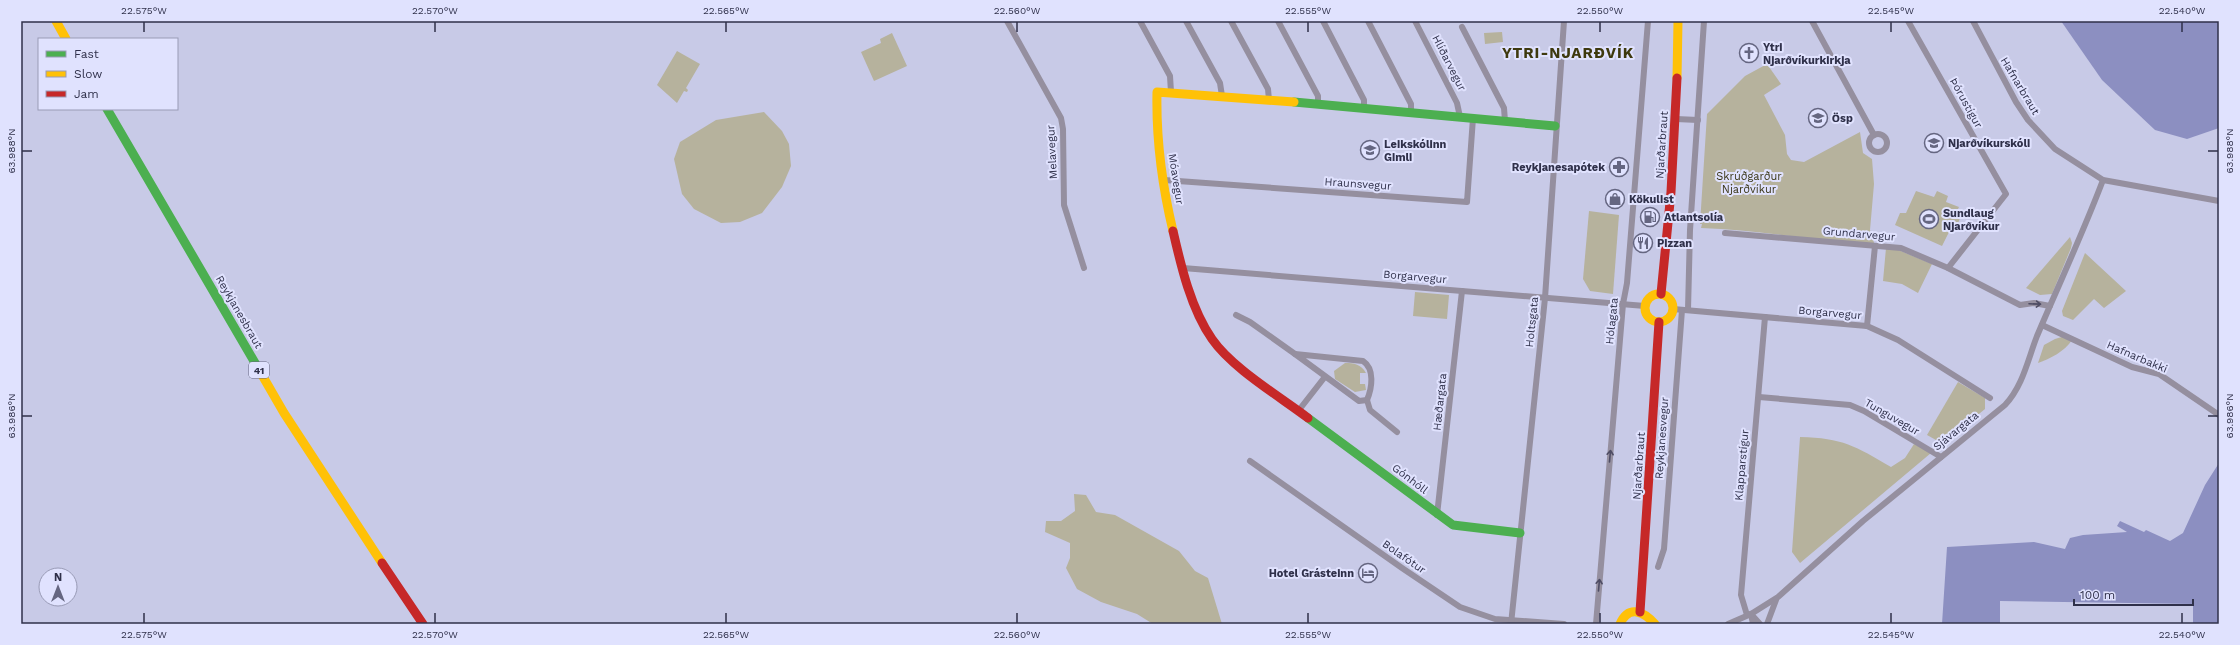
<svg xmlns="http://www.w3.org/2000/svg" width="2240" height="645" viewBox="0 0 2240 645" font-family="'Work Sans',sans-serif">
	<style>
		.green { fill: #b6b29d }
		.water { fill: #8c8fc1 }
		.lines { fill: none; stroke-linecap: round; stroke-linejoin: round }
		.street { stroke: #958f9f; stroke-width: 6 }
		.fast { stroke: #4caf50; stroke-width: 9 }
		.slow { stroke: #ffc107; stroke-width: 9 }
		.jam { stroke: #c62828; stroke-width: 9 }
		.oneway { stroke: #4e4c64 }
		.ticks { fill: none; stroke: #2f304a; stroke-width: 1.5 }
		.labels { text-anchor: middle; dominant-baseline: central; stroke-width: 4; stroke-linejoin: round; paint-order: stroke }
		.shield { fill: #e0e2fe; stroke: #646580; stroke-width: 1 }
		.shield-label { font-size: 10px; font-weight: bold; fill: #2f304a }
		.poi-label { font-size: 11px; font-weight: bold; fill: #2f304a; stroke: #e0e2fe; text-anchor: start }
		.street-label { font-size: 11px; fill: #2f304a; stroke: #e0e2fe }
		.park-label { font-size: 11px; fill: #3b3718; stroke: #e0e2fe }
		.district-label { font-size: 15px; font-weight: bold; letter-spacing: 1px; fill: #3e390e; stroke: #e0e2fe }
		.neatline { fill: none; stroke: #2f304a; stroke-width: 1.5 }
		.ticks-label { font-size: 10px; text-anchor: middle; fill: #2f304a }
	</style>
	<rect width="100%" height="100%" fill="#c8cae7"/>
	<g class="green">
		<path d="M1502 32 1503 42 1485 44 1484 33Z"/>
		<path d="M892 33 907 66 874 81 861 52 881 43 880 39Z"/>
		<path d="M677 51 700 64 686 88 688 90 687 92 684 91 677 103 657 85Z"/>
		<path d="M1767 64 1781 84 1764 95 1785 135 1787 154 1791 160 1804 162 1860 132 1863 153 1872 159 1874 184 1870 230 1875 246C1817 241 1760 230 1701 228L1702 224H1700L1707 114 1745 76Z"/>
		<path d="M764 112 782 131 789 144 791 166 782 187 762 213 740 222 721 223 694 209 682 194 674 159 680 142 716 120Z"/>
		<path d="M1916 191 1934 197 1937 191 1948 196 1946 202 1959 207 1958 209 1963 211 1954 233 1949 232 1942 246 1895 225 1900 213H1906Z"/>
		<path d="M1589 211 1619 215 1613 294 1590 291 1583 279Z"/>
		<path d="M2070 237 2072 243 2071 248 2052 294 2040 295 2026 288Z"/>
		<path d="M1886 248 1896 249 1932 264 1918 293 1902 284 1883 281Z"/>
		<path d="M2085 253 2126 291 2104 308 2094 299 2073 320 2063 316 2062 311Z"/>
		<path d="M1415 292 1449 295 1447 319 1413 316Z"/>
		<path d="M2065 336 2072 340C2065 351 2050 359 2038 363L2044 345 2055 339Z"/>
		<path d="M1345 363C1354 363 1361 364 1366 373H1360V384H1365L1366 390 1355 392 1335 379 1334 371Z"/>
		<path d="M1958 382 1985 398V409L1947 440H1936L1927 435Z"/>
		<path d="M1800 437C1843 438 1855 446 1891 467L1905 458 1914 444 1931 453 1800 563 1792 552Z"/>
		<path d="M1074 494 1086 495 1096 512 1115 515 1179 551 1195 571 1208 578 1222 624H1153L1137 614 1101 602 1077 589 1066 568 1070 558V543L1045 532 1046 521H1061L1075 511Z"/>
	</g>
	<g class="water">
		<path d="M2061 21H2219V128L2187 139 2155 130 2102 80Z"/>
		<path d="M2219 463V624H2136L2193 623V604L2000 601V624H1942L1947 547 2034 542 2065 549 2070 538 2083 535 2127 532 2117 526 2120 521 2144 532 2146 530 2170 541 2183 533 2205 485Z"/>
	</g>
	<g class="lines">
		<g class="street">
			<path d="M1007 21 1061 118 1063 129 1064 205 1084 268"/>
			<path d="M1140 21 1170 76 1171 92"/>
			<path d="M1186 21 1220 83 1222 96"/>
			<path d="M1231 21 1268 89 1269 100"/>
			<path d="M1278 21 1318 96V104"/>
			<path d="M1323 21 1364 100V108"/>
			<path d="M1368 21 1411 104V112"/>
			<path d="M1415 21 1457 103 1460 117"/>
			<path d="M1812 21 1874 135"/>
			<path d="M1908 21 2006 194 1948 268"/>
			<path d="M1973 21 2016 102 2028 120 2055 149 2103 180 2219 201"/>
			<path d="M1462 27 1504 108 1505 121"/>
			<path d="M1676 119 1698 120"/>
			<circle cx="1878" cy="143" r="9"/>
			<path d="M1164 180 1467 202 1473 118"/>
			<path d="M1725 233 1901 248 1948 268 2020 305 2034 303 2050 306"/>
			<path d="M1183 268 1645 306"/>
			<path d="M1673 309 1867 326 1898 340 1990 398"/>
			<path d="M1688 310 1690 230 1704 21"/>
			<path d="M1236 315 1250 322 1295 354"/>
			<path d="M2042 325 2132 367 2159 374 2219 415"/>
			<path d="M1867 326 1875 246"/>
			<path d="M1295 354 1363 361C1375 369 1372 388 1367 400L1359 401Z"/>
			<path d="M1759 397 1850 405 1864 411 1941 457"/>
			<path d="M1367 400 1370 410 1397 432"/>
			<path d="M1299 410 1324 378"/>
			<path d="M1250 461 1402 568 1460 607 1495 619 1564 624"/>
			<path d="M1437 515 1462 291"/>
			<path d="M1658 567 1664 549 1682 310"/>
			<path d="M1751 614 1760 624"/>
			<path d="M1751 614 1753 624"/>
			<path d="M1747 615 1741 595 1765 317"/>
			<path d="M1511 624 1545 298 1564 21"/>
			<path d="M1596 624 1623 304 1627 283 1648 21"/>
			<path d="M1728 624 1751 614 1778 597 1863 521 2005 405C2023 386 2028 359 2037 336 2059 284 2083 233 2103 180"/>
			<path d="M1767 624 1776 600"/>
		</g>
		<g class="fast">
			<path d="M1294 102 1555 126"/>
			<path d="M107 109 258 368"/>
			<path d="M1308 418 1453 525 1520 533"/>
		</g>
		<g class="slow">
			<path d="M56 21 66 39"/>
			<path d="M1677 78 1678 21"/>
			<path d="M1173 231C1162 185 1156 139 1157 92L1294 102"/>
			<circle cx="1659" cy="308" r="14"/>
			<path d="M258 368 284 413 382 563"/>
			<path d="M1620 624C1629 604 1644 612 1655 624"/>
		</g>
		<g class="jam">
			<path d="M1173 231C1181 266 1191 309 1212 339 1232 368 1279 396 1308 418"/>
			<path d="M1661 294 1671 192 1677 78"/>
			<path d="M382 563 423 624"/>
			<path d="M1640 612 1659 322"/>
		</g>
	</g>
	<defs><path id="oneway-shaft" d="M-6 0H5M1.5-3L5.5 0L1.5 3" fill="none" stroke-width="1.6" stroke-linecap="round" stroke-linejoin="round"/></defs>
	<g class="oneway">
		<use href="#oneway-shaft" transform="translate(2035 304) rotate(2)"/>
		<use href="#oneway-shaft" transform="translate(1610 456) rotate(-85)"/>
		<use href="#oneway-shaft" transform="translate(1599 585) rotate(-85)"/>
	</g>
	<path class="ticks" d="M144 22V32M435 22V32M726 22V32M1017 22V32M1308 22V32M1600 22V32M1891 22V32M2182 22V32M22 151H32M2208 151H2218M22 416H32M2208 416H2218M144 613V623M435 613V623M726 613V623M1017 613V623M1308 613V623M1600 613V623M1891 613V623M2182 613V623"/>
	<defs>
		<g id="church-ring" transform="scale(1)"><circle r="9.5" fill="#e0e2fe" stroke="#656681" stroke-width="1.5"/><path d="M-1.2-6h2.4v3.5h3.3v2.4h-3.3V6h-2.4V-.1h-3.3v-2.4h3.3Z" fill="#656681"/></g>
		<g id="school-ring" transform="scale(1)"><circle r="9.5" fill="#e0e2fe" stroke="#656681" stroke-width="1.5"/><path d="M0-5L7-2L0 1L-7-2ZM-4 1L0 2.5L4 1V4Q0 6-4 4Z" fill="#656681"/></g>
		<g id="pharmacy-ring" transform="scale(1)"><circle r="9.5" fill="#e0e2fe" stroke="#656681" stroke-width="1.5"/><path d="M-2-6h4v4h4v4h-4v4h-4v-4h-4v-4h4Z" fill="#656681"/></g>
		<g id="shop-ring" transform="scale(1)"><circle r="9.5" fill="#e0e2fe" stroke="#656681" stroke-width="1.5"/><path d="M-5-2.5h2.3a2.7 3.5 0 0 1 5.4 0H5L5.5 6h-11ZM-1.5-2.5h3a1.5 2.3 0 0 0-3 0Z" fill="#656681"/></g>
		<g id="fuel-ring" transform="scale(1)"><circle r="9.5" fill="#e0e2fe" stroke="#656681" stroke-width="1.5"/><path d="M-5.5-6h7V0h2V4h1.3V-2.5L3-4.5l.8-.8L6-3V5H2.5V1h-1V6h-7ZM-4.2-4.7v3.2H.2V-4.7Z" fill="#656681"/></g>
		<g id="stadium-ring" transform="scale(1)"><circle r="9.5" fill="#e0e2fe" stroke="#656681" stroke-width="1.5"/><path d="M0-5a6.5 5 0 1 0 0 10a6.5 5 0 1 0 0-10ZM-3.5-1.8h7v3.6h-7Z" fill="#656681"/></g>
		<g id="restaurant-ring" transform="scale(1)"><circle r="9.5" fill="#e0e2fe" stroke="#656681" stroke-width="1.5"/><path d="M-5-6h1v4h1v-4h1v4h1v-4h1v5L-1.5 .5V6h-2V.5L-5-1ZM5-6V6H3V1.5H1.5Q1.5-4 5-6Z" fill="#656681"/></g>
		<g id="hotel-ring" transform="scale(1)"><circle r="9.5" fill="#e0e2fe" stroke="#656681" stroke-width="1.5"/><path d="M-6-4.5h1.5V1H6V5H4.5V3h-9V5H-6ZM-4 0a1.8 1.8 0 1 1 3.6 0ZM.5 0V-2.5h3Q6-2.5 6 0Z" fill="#656681"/></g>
	</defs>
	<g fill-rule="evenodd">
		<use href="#church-ring" x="1749" y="53"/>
		<use href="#school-ring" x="1818" y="118"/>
		<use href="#school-ring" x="1934" y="143"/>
		<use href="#school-ring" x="1370" y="150"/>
		<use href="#pharmacy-ring" x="1619" y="167"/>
		<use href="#shop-ring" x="1615" y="199"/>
		<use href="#fuel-ring" x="1650" y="217"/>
		<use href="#stadium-ring" x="1929" y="219"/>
		<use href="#restaurant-ring" x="1643" y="243"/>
		<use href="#hotel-ring" x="1368" y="573"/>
	</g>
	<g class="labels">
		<rect class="shield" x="249" y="362" width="20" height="16" rx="3"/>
		<g class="shield-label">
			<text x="259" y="370">41</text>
		</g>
		<g class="poi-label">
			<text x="1763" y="47">Ytri<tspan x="1763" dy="13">Njarðvíkurkirkja</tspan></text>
			<text x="1832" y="118">Ösp</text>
			<text x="1948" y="143">Njarðvíkurskóli</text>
			<text x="1384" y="144">Leikskólinn<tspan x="1384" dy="13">Gimli</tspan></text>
			<text x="1605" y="167" text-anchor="end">Reykjanesapótek</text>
			<text x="1629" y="199">Kökulist</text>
			<text x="1943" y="213">Sundlaug<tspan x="1943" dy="13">Njarðvíkur</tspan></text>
			<text x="1664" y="217">Atlantsolía</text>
			<text x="1657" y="243">Pizzan</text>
			<text x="1354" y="573" text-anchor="end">Hotel Grásteinn</text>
		</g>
		<g class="street-label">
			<text transform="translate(1449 63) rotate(63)">Hlíðarvegur</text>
			<text transform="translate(2020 86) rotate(59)">Hafnarbraut</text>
			<text transform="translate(1966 103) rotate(61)">Þórustígur</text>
			<text transform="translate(1662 145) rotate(-86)">Njarðarbraut</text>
			<text transform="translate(1052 152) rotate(-93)">Melavegur</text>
			<text transform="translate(1176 179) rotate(81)">Móavegur</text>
			<text transform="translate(1358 184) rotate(4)">Hraunsvegur</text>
			<text transform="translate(1859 234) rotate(5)">Grundarvegur</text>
			<text transform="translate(1415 277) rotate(5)">Borgarvegur</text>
			<text transform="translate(239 312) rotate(60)">Reykjanesbraut</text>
			<text transform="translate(1830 313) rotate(5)">Borgarvegur</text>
			<text transform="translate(1612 321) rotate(-84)">Hólagata</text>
			<text transform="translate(1532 322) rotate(-84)">Holtsgata</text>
			<text transform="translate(2137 357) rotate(23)">Hafnarbakki</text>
			<text transform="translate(1440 402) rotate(-84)">Hæðargata</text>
			<text transform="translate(1892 417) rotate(30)">Tunguvegur</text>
			<text transform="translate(1956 431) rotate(-39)">Sjávargata</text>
			<text transform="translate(1662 438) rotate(-86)">Reykjanesvegur</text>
			<text transform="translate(1742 465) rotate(-85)">Klapparstígur</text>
			<text transform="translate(1639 466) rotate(-86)">Njarðarbraut</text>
			<text transform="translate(1410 479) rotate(37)">Gónhóll</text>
			<text transform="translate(1404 557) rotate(35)">Bolafótur</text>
		</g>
		<g class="park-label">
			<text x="1749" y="176">Skrúðgarður<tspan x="1749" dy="13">Njarðvíkur</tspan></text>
		</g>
		<g class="district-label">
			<text x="1568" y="53">YTRI-NJARÐVÍK</text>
		</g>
	</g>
	<rect width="2240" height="645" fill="none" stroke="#e0e2fe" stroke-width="44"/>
	<rect x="38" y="38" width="140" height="72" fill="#e0e2fe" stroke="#999bb6"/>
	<rect x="46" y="51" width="20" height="6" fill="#4caf50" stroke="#999bb6"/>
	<text x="74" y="58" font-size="12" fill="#2f304a">Fast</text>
	<rect x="46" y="71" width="20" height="6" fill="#ffc107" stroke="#999bb6"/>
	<text x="74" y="78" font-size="12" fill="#2f304a">Slow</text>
	<rect x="46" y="91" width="20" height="6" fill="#c62828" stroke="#999bb6"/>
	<text x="74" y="98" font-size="12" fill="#2f304a">Jam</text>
	<g transform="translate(58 587)"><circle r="19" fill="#e0e2fe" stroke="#999bb6"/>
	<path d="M0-3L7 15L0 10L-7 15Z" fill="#656681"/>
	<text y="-6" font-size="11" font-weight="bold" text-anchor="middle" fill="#2f304a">N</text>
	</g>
	<path d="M2074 599v6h119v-6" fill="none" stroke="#2f304a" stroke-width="2"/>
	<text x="2080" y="599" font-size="12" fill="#2f304a" stroke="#e0e2fe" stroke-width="3" paint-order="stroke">100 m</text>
	<rect x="22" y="22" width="2196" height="601" class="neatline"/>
	<g class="ticks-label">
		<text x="144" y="14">22.575°W</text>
		<text x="435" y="14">22.570°W</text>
		<text x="726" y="14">22.565°W</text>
		<text x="1017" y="14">22.560°W</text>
		<text x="1308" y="14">22.555°W</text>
		<text x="1600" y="14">22.550°W</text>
		<text x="1891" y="14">22.545°W</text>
		<text x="2182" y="14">22.540°W</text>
		<text transform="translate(11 151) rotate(-90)" y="4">63.988°N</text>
		<text transform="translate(2229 151) rotate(-90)" y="4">63.988°N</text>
		<text transform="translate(11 416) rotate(-90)" y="4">63.986°N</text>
		<text transform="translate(2229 416) rotate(-90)" y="4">63.986°N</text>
		<text x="144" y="638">22.575°W</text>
		<text x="435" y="638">22.570°W</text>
		<text x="726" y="638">22.565°W</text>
		<text x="1017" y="638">22.560°W</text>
		<text x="1308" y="638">22.555°W</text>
		<text x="1600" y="638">22.550°W</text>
		<text x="1891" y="638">22.545°W</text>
		<text x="2182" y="638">22.540°W</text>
	</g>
</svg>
